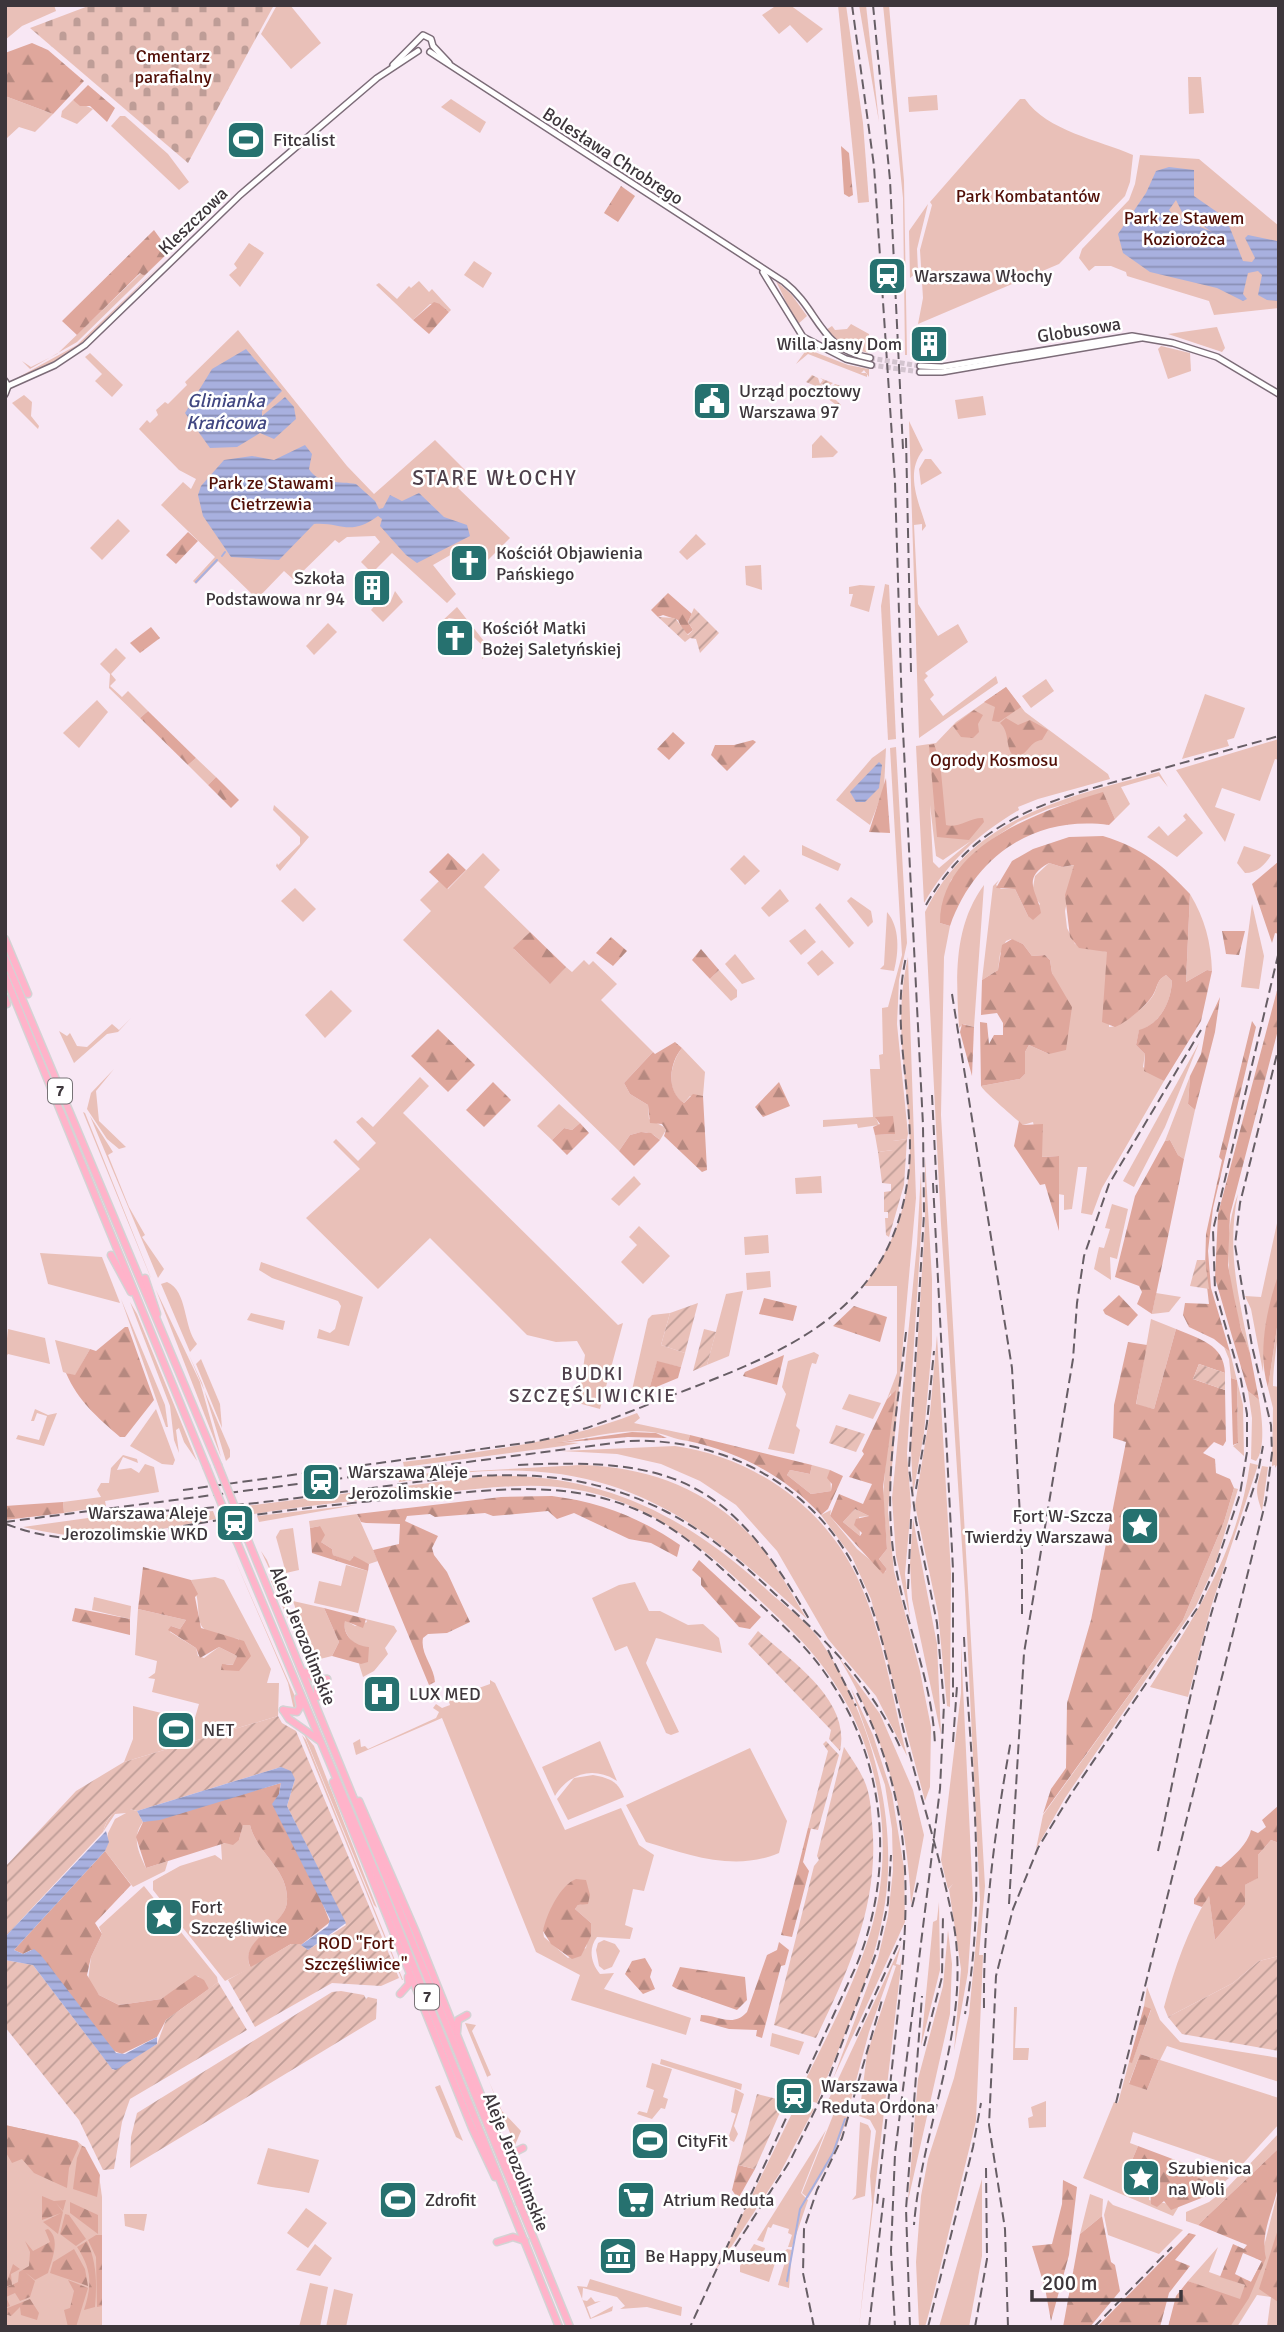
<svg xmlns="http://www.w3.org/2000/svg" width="1284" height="2332" viewBox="0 0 1284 2332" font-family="Signika,sans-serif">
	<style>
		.green { fill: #e9c0b8; fill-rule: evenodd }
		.forest { fill: url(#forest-firs); fill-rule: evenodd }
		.cemetery { fill: url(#cemetery-stones) }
		.garden { fill: url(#garden-furrows) }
		.water { fill: url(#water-rules); fill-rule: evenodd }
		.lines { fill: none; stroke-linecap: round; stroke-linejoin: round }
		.stream { stroke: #a8b0df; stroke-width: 2 }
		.secondary-tunnel { stroke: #d3c4cf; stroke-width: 5; stroke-dasharray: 5 2.5; stroke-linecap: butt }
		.secondary-casing { stroke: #7c6c78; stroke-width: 8 }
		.primary-casing { stroke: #d4d3d4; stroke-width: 9 }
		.secondary { stroke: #fff; stroke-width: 5 }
		.primary { stroke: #ffb3ca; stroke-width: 6 }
		.rail { stroke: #675e65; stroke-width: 2; stroke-dasharray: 10 5; stroke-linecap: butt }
		.primary-bridge-casing { stroke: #d4d3d4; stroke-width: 9; stroke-linecap: butt }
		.primary-bridge { stroke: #ffb3ca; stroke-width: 6 }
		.labels { text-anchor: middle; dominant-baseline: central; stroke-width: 5; stroke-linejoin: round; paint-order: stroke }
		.shield { fill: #fff; stroke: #777276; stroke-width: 2 }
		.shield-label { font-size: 16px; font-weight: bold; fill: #3d363b }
		.park-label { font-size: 18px; fill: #510f07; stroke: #fff }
		.poi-label { font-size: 18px; fill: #3d363b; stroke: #fff; text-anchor: start }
		.street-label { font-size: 18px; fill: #3d363b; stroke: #fff }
		.water-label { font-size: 19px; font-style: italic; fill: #404681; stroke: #fff }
		.neighbourhood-label { font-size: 19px; letter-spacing: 2px; fill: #4f414c; stroke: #fff }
		.quarter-label { font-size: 21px; letter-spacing: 2px; fill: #4f414c; stroke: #fff }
	</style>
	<defs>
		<pattern id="forest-firs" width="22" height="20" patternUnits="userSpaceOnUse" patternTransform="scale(1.75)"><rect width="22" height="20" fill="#dfa79c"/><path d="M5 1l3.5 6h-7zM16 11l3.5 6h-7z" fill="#b68980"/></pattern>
		<pattern id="cemetery-stones" width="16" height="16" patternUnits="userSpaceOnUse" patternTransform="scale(1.75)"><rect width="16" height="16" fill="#e9c0b8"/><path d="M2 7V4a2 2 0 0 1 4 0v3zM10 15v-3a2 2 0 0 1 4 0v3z" fill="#be9d97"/></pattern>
		<pattern id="garden-furrows" width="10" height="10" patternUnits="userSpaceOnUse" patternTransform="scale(1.75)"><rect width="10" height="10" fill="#e9c0b8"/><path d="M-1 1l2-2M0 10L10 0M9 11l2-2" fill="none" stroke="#be9d97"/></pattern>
		<pattern id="water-rules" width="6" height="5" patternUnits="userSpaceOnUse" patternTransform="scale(1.75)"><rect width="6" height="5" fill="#a8b0df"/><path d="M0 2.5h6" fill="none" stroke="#8a90b6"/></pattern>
	</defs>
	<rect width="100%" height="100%" fill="#f8e7f4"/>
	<g class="green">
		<path d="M5 5H54L56 11 22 26 5 40Z"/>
		<path d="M277 5H290L321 43 291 69 261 34Z"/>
		<path d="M777 5H790L823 29 807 43 790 25 779 34 762 15Z"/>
		<path d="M838 5H846L863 123 869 202 858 203Z"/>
		<path d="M859 5H866L879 122Z"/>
		<path d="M883 5H889L904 181 907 355H905L903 198Z"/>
		<path d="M1188 77H1201L1204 113 1189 114Z"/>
		<path d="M937 95 938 110 909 112 908 97Z"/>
		<path d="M5 96 53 114 35 132 19 127 7 138Z"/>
		<path d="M451 99 486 122 480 133 441 107Z"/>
		<path d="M1020 99H1025C1047 131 1099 140 1133 155L1130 182 1125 196 1059 264 918 324 923 298 920 250 932 205 930 202Z"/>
		<path d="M73 100 93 109 77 124 61 117 62 111Z"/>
		<path d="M120 116H125L168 154 189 182 179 190 111 126Z"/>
		<path d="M1140 155 1199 159 1279 226V308L1214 315 1209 301 1127 276 1126 272 1111 266H1095L1089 271 1079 258 1082 249 1129 200 1135 184Z"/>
		<path d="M928 204 917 249 918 271 910 278 909 231Z"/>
		<path d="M249 243 264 253 240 287 229 275 237 268 234 264Z"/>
		<path d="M173 248 77 342 30 369 22 361 31 367 57 354 141 273 144 276Z"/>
		<path d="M170 256 78 347 45 367 17 378 77 345Z"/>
		<path d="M474 261 492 273 483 288 464 275Z"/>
		<path d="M419 281 429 292 432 289 451 310 449 312 440 304H430L413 320 376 285 379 283 397 299 409 286 411 288Z"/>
		<path d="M776 281 791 294 807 316 797 325Z"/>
		<path d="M851 324 869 334 868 353 844 346 826 330 832 326 835 330 847 329Z"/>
		<path d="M1217 327 1225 348 1222 352 1168 334Z"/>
		<path d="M238 330 347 466 374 494 435 440 471 476 458 488 510 538 484 564 466 546 433 565 456 594 447 603 392 553 372 573 361 562 380 542 375 536 347 537 339 543 335 540 294 580 284 571 257 599 218 561 196 584 193 581 215 557 161 505 183 482 191 489 196 479 179 470 139 429 147 420 150 423 158 415 156 410 165 402 168 404 187 385 185 382Z"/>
		<path d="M1161 346 1190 353 1191 371 1168 379 1158 349Z"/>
		<path d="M807 349 848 365 869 369V377L864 370 861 373H867V377L808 354 796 364Z"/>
		<path d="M90 353 123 385 112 397 95 381 102 374 85 357Z"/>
		<path d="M24 395 32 402 31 416 39 426 38 429 12 403Z"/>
		<path d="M983 396 986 415 958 419 955 400Z"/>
		<path d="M909 421 923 450C905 473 918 500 926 526L922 531V524L914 525 918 604 938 636 958 624 968 642 925 673 928 676 924 680 934 695 930 699 943 716 996 676 998 683 919 738Z"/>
		<path d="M821 435 838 452 833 457 812 458V445Z"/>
		<path d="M925 459H931L942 473 921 485 919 469Z"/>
		<path d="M118 519 130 531 102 560 90 548Z"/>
		<path d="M696 534 706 544 687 560 679 552Z"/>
		<path d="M761 565 762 590 746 585 745 566Z"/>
		<path d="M885 584 889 585 896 739 888 740 881 606Z"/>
		<path d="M860 585 875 586 869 612 850 606 853 594H849V587Z"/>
		<path d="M395 591 403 602 383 622 371 610 377 603H390Z"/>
		<path d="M457 607 491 650 482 659V645L455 619 449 618 440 623Z"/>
		<path d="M328 623 337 632 314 655 306 646Z"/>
		<path d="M116 648 126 658 111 674 116 680 110 686 122 697 128 691 148 711 140 718 109 688 110 674 100 664Z"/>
		<path d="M1046 679 1054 691 1031 708 1022 696Z"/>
		<path d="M1006 687 1025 712 1108 774 1110 779 1038 799 1018 807 1019 810C978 834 948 862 924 903L916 746 936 743 956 722ZM930 805 936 856 943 860 971 841 939 868 933 862Z"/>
		<path d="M1205 694 1245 708 1234 738 1227 740 1229 746 1182 759Z"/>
		<path d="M97 700 108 712 79 748 63 733Z"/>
		<path d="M1279 739V760L1275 759 1260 801 1222 788 1215 807 1235 814 1225 842 1176 770Z"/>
		<path d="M896 747 907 943 899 980 897 1024 908 1134 907 1139 893 1141V1150L878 1152 875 1135 894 1134 876 1118 879 1125 858 1128 857 1124 823 1127V1120L873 1117 870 1069H880L879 1055 883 1054 882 1008 888 1007 902 955 890 748Z"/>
		<path d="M886 748 884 788 870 825 836 800 872 758Z"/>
		<path d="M196 758 216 777 208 785 188 765Z"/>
		<path d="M1159 772 1168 787 1159 776 1121 787 1130 804 1115 819 1103 793 1048 809 1018 822 994 838 951 880 940 923 950 926 944 957 941 1115 985 1886 979 1955H983L976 2121 930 2309 925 2327H919L916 2262 921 2196 928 2159 954 2078 969 2014 980 1902 965 1592 941 1224 925 912C972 816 1065 798 1159 772Z"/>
		<path d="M274 805 309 837 280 871 276 866 277 863 278 865 300 844V837L273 810Z"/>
		<path d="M1186 813 1203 833 1177 857 1147 837 1159 826 1168 836 1186 820 1183 816Z"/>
		<path d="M802 845 841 864 838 871 802 855Z"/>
		<path d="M1244 846 1271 855C1265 865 1257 873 1245 873L1237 863Z"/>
		<path d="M483 853 500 870 484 887 530 932 514 949 549 983 566 967 572 972 584 960 589 965 593 961 617 984 601 1000 653 1052 624 1083 630 1094 648 1105 649 1119 664 1127 666 1130 660 1140C650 1130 642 1131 630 1135L619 1151 403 940 431 911 420 900 439 881 448 889Z"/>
		<path d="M744 855 760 871 745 885 730 869Z"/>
		<path d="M1049 863 1062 867 1075 865 1065 911 1067 928 1075 944 1107 952 1109 1027C1122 1027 1148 1005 1154 994 1158 985 1157 980 1166 975L1172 981C1171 1003 1160 1023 1139 1031L1136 1045 1145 1054 1143 1067 1164 1081 1102 1188 1092 1215 1081 1213 1087 1167H1078L1072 1209 1064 1210V1195L1058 1194V1156L1041 1157 1033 1122 1023 1125C1016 1119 982 1090 981 1086L1020 1079 1025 1074V1052L1029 1045 1049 1054 1064 998 1052 973 1050 960 1045 955 1032 956 1023 944 1011 939 1006 941 1000 954 998 970 982 980 993 886 999 880 996 885 1001 889H1015L1028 916 1040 904 1032 893 1035 876Z"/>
		<path d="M984 885 974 1027 963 1024 959 1028C956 978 953 927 984 885Z"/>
		<path d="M295 888 316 909 303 922 281 901Z"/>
		<path d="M780 889 789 901 769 917 761 908Z"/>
		<path d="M1190 894C1205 919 1211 942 1212 971L1207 970 1186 982Z"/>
		<path d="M851 897 871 911 873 922 868 927 847 901Z"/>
		<path d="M820 903 854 943 849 948 815 908Z"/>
		<path d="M1252 904 1264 956 1259 989 1241 987Z"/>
		<path d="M887 912C900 927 899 952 894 971L880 969 884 965Z"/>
		<path d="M805 929 816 942 801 955 789 941Z"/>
		<path d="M822 950 834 963 818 976 807 963Z"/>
		<path d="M735 954 755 979 742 984 725 964Z"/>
		<path d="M908 957 916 1198 888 1511 894 1571 920 1671 931 1727 930 1787 925 1801 871 1599 852 1557 821 1515 831 1510 830 1516 857 1549 885 1572 887 1569 879 1559 887 1549 883 1496 891 1393 887 1399 897 1373V1286H864C953 1164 880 1080 908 957Z"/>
		<path d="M719 970 737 990V997L731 1001 710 979Z"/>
		<path d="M331 990 352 1011 325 1038 305 1015Z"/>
		<path d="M131 1018 118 1032 107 1034 74 1063 59 1031 67 1036 70 1033 77 1046 87 1047 112 1024 119 1030Z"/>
		<path d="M1199 1043 1165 1127 1134 1187 1123 1181Z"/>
		<path d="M682 1048 705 1072 703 1096H690L684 1103C665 1091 670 1063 682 1048Z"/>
		<path d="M114 1069 96 1091 99 1121 126 1147 119 1149 107 1139 87 1109 91 1093Z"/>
		<path d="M1190 1076 1188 1104 1195 1110 1184 1159 1178 1155 1170 1140 1165 1141Z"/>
		<path d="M420 1077 429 1086 403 1113 618 1325 623 1323 600 1409 578 1403 585 1355 577 1341 556 1342 527 1335 430 1238 378 1289 306 1218 360 1169 333 1142 336 1139 358 1161 376 1143 356 1122 362 1117 373 1127Z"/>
		<path d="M559 1104 580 1123 572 1130 564 1128 552 1140 537 1126Z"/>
		<path d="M83 1112 85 1113 151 1278 150 1276Z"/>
		<path d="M90 1116 113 1152 108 1155 129 1207 145 1235 142 1237 164 1269 158 1278Z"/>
		<path d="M925 1157 932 1279V1345L924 1433 913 1494 911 1448 925 1224Z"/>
		<path d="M921 1171 922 1218 907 1453 911 1506 905 1574 910 1618 896 1556 892 1498 917 1244Z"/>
		<path d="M634 1176 641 1184 619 1206 611 1199Z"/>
		<path d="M821 1176 822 1193 796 1194 795 1178Z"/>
		<path d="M1238 1194C1226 1250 1239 1298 1250 1353 1230 1304 1219 1244 1238 1194Z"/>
		<path d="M1112 1204 1128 1209 1117 1259 1110 1257 1111 1280 1094 1269 1099 1247 1104 1248 1110 1229 1105 1228Z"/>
		<path d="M1279 1214V1273L1265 1333 1263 1372 1251 1309 1245 1296 1261 1297Z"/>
		<path d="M639 1226 670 1256 643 1284 621 1262 637 1245 629 1237Z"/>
		<path d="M768 1235 769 1253 745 1255 744 1237Z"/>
		<path d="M40 1253 102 1257 120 1303 48 1284Z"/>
		<path d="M261 1262 363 1297 349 1346 317 1338 319 1329 330 1333 335 1329 341 1306 338 1301 272 1278 259 1270Z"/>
		<path d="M770 1271 771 1287 747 1290 746 1273Z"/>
		<path d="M167 1282C188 1291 183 1327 197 1344L190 1352 161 1284Z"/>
		<path d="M156 1290 200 1382 221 1457Z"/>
		<path d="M743 1291 729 1356 707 1365 726 1294Z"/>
		<path d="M1156 1293 1181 1297 1169 1312 1152 1314Z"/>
		<path d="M121 1299 165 1405 168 1427H166Z"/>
		<path d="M130 1302 137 1314 197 1461 184 1442 179 1428 176 1430 179 1453 174 1440 170 1406Z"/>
		<path d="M251 1313 285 1321 283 1330 247 1320Z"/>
		<path d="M670 1313 661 1345 685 1353 681 1367 657 1362 649 1390 630 1399 648 1319 652 1315Z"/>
		<path d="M1279 1314C1279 1338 1273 1362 1273 1386L1279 1387V1462L1275 1468V1465L1272 1466 1273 1408 1268 1388Z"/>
		<path d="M1151 1319 1176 1329 1154 1409 1136 1405Z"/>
		<path d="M8 1329 45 1338 50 1364 8 1354 5 1358Z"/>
		<path d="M937 1335 951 1573 950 1707 947 1706 938 1613 915 1505 930 1413Z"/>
		<path d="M55 1340 90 1349 75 1376 63 1372Z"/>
		<path d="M1224 1347 1230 1352 1243 1405 1244 1456 1233 1446 1238 1443 1237 1380 1231 1378 1229 1359Z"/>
		<path d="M814 1352 819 1355 816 1364 812 1363 810 1369 796 1426 800 1430 794 1454 768 1449 786 1394 782 1387 788 1361Z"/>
		<path d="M189 1355 230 1450V1457L226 1461 202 1383Z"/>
		<path d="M201 1359 220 1404 222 1428 196 1364Z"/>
		<path d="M1248 1391 1259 1400C1262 1417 1266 1449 1256 1461L1251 1459 1252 1418Z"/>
		<path d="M849 1394 881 1403 873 1419 842 1409Z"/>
		<path d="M35 1409 48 1415 57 1413 44 1446 16 1439 18 1435 39 1440 47 1416 37 1413 34 1421H31Z"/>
		<path d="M156 1409 175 1460 173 1465 162 1464 130 1446Z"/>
		<path d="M637 1413 640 1418 634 1423 690 1435 688 1441C675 1440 664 1433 651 1432 622 1429 591 1437 562 1442L579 1443 563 1446 404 1467 403 1462C484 1451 561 1443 637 1413Z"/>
		<path d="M675 1446C752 1457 823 1505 857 1577 883 1632 892 1698 907 1756L876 1696 828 1639 777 1551 736 1505 700 1481 661 1464 617 1454 561 1451Z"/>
		<path d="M123 1455 137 1459 138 1463 123 1457 117 1470 131 1468 139 1473 145 1464 154 1467 159 1492 105 1501 106 1506 64 1513 63 1502 101 1497 97 1490 101 1483H109L111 1468Z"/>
		<path d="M1250 1463 1258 1465 1211 1607 1188 1697 1150 1687C1196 1615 1238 1550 1250 1463Z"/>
		<path d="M581 1465C655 1467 721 1494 767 1555 782 1575 794 1598 807 1619 708 1528 632 1465 489 1471 459 1472 429 1478 399 1482L398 1475Z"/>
		<path d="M812 1465 830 1470 831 1491 811 1494 787 1475 790 1470 810 1474Z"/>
		<path d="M1262 1466 1268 1467 1262 1511C1255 1491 1256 1489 1262 1466Z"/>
		<path d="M485 1476C599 1472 684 1514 766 1589 782 1604 804 1619 817 1636 864 1702 891 1791 888 1871 885 1952 846 2028 817 2103L797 2097C823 2043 854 1988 871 1930 897 1841 879 1742 824 1668 803 1639 777 1616 751 1592 698 1543 646 1501 573 1489 531 1482 488 1488 446 1492 380 1498 314 1504 248 1515L245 1506Z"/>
		<path d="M1234 1488 1238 1489 1215 1565 1196 1606 1065 1798 1036 1849 1043 1815 1183 1620 1224 1522Z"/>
		<path d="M356 1505 259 1522 257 1516Z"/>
		<path d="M855 1509 869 1516 859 1517 860 1536 843 1522Z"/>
		<path d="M213 1511 216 1519C141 1532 100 1546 23 1527L88 1518 96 1521Z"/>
		<path d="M357 1514 378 1561 369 1564 353 1557 350 1562 333 1555 332 1549 321 1542 320 1526 310 1528 309 1521Z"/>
		<path d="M913 1519 937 1644 941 1735 912 1599 910 1564Z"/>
		<path d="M293 1528 299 1570 286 1573 276 1537 280 1530Z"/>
		<path d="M261 1551 267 1560 314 1676 271 1581 274 1579Z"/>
		<path d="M235 1560 297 1701 294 1710 288 1683Z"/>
		<path d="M346 1565 368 1571 358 1613 314 1603 319 1581 341 1586Z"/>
		<path d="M215 1577 224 1580 271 1669 267 1683H279L278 1716 124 1762 133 1739V1706L194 1721 199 1704 152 1692 155 1679 148 1678 155 1673 157 1661 135 1655 138 1609 186 1620 180 1629 171 1626 170 1632 196 1648 198 1656 204 1658 219 1647 237 1656 234 1665 225 1664 239 1671V1639C180 1633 209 1616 191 1580Z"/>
		<path d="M635 1582 649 1611H660L688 1625 703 1624 719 1638 722 1653 656 1638 646 1663 679 1732 671 1735 666 1733 627 1646 615 1651 592 1598 619 1585Z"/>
		<path d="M94 1597 131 1606 130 1619 92 1610Z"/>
		<path d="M293 1601 324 1608 339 1642 332 1656 320 1659 306 1639Z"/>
		<path d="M366 1619 394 1626 397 1631 385 1648 388 1654 374 1671 363 1677 359 1664 361 1647C351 1642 342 1632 345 1620L355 1626 367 1622Z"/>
		<path d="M961 1644 973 1900 968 1972 954 2051 961 1969 949 1889 953 1884 948 1889 941 1860 961 1693Z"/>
		<path d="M838 1656 880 1714 913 1790 924 1835 911 1905C907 1814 885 1735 838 1656Z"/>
		<path d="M490 1680 495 1683 565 1830 621 1808 639 1845 654 1855 644 1891 633 1889 625 1925 633 1928 630 1939 597 1937C588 1949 591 1963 600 1974L614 1973 604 1989 691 2018 686 2035 571 2000 580 1975 536 1952 442 1718 356 1755 353 1743 360 1739 361 1747 365 1746 368 1749 436 1718 439 1712 433 1708 436 1704 442 1708 450 1705 448 1699 490 1684ZM560 1894 582 1905H578L575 1909 591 1923 586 1948 568 1958 544 1937 543 1931Z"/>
		<path d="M851 1688 873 1735 892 1794 904 1868 905 1922 833 2079 878 1958 888 1916 893 1871 892 1829 885 1785Z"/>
		<path d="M304 1734 314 1746 377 1908 374 1905Z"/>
		<path d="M302 1735 306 1740 403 1980H402Z"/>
		<path d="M600 1741 617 1781C594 1766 569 1773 555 1796L542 1767Z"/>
		<path d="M750 1748 787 1821 779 1853C735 1872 689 1855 646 1842L626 1805Z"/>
		<path d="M593 1775C609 1778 618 1781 624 1797L568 1820 557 1799 574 1778Z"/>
		<path d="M123 1807 137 1811 143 1822C131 1837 139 1853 146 1868L168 1861 165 1871 133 1887 105 1851 108 1833 115 1819 126 1813 115 1814 103 1832C107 1819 111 1813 123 1807Z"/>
		<path d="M243 1824 250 1825C257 1854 289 1869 287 1901 286 1927 236 1942 251 1968L225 1981 153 1890V1881L180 1866 215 1855 222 1860 221 1844 239 1840Z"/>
		<path d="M1271 1840 1279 1843V1956L1259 1961 1233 1983 1168 2017 1164 2007C1175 1967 1187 1931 1209 1895L1215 1940 1245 1905V1885L1257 1878 1258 1855Z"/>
		<path d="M144 1886 217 1977 218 1982 209 1989 198 1976 161 1999 119 2005 99 1995 88 1981 91 1957 102 1934 99 1927Z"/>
		<path d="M939 1902 940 1970 921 2046 932 1933 933 1922 937 1920Z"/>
		<path d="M948 1930 952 1964 950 2014 908 2201 918 2079 943 1986Z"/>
		<path d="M604 1940 615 1944 620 1951 612 1967 604 1970 599 1966 596 1950 598 1943Z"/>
		<path d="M901 1945 896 1964 900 1965 902 1957 859 2327 872 2204 870 2176 876 2131 870 2120 859 2116 867 2054 896 1966 893 1965 869 2032 848 2111 826 2105Z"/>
		<path d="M1147 1987 1160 2020 1180 2042 1279 2058V2082L1167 2046 1160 2060 1279 2098V2124L1239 2168 1133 2132 1130 2143 1138 2146 1130 2165 1149 2176 1144 2185 1150 2189 1149 2200 1179 2206 1173 2216 1083 2178 1114 2102 1118 2103 1129 2062H1132L1151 2010 1144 2006ZM1140 2054 1159 2060 1147 2090 1129 2083Z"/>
		<path d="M1014 2007H1017L1015 2048H1029L1028 2060H1013Z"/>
		<path d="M465 2023 476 2025 472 2031 491 2075 487 2077 502 2111 521 2131 515 2145Z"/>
		<path d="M772 2033 804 2042 799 2055 770 2046Z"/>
		<path d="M661 2059 742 2084 741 2090 660 2064Z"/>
		<path d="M652 2063 672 2069 663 2097 668 2099 665 2109 661 2108 652 2119 637 2114 639 2111 647 2113 654 2090 646 2087Z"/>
		<path d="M440 2085 463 2141 456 2137 435 2087Z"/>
		<path d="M735 2089 744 2094 734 2126 738 2134 734 2142 728 2139 736 2114 731 2112Z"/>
		<path d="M1046 2101V2127L1029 2128 1028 2118 1033 2116 1031 2107Z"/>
		<path d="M797 2103 814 2109 780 2173 714 2273Z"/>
		<path d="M834 2113 848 2117 833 2156 808 2198 802 2193Z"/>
		<path d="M860 2122 868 2125 871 2131 865 2196 852 2200 856 2195Z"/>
		<path d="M5 2125 77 2141 84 2147 99 2175 102 2197V2327H5Z"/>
		<path d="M826 2130 801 2193 808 2200 792 2247H788L792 2235 788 2233 789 2229 773 2224 771 2228 768 2227 763 2242 757 2240Z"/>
		<path d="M1279 2133V2148L1198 2225 1186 2221V2212L1209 2202 1226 2189Z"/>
		<path d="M268 2148 319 2160 309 2193C291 2188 275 2189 257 2184Z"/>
		<path d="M1178 2161 1229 2178 1209 2195 1198 2178 1179 2169Z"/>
		<path d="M982 2179V2256L969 2327H939Z"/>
		<path d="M1279 2187V2327H1267L1271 2297 1257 2295 1237 2327H1224L1238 2301 1188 2281 1218 2247 1209 2272 1245 2285 1247 2280 1251 2282 1262 2261 1255 2258 1263 2250Z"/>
		<path d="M1090 2194 1103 2199 1102 2216 1080 2234Z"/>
		<path d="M1108 2200 1113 2205 1183 2230 1159 2254 1108 2235 1104 2215Z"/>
		<path d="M306 2208 327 2223 308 2248 287 2233Z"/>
		<path d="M124 2214H147L144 2231 125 2226Z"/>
		<path d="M315 2244 332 2258 320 2276 296 2270Z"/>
		<path d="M754 2244 765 2248 764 2252 780 2257 787 2249 792 2250 789 2288 778 2285 785 2262 776 2260 769 2282 740 2272V2266Z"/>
		<path d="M590 2279 682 2307 681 2316 647 2307 620 2309 625 2306 617 2297 583 2288 582 2300 587 2301 591 2297 595 2302 601 2301 587 2307 591 2318 613 2306 612 2311 590 2319 577 2286 587 2287Z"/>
		<path d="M310 2283 328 2287 320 2327H299Z"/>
		<path d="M334 2289 353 2294 346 2327H326Z"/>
	</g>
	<g class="forest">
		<path d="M32 43 48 50 84 81 53 114 5 96V53Z"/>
		<path d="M88 85 115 108 107 122 90 106H80L73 100Z"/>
		<path d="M841 146 849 153 853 195 849 197 844 194Z"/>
		<path d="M621 186 635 196 618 222 604 213Z"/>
		<path d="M154 230 167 248 171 245 173 248 144 276 140 273 77 335 62 321Z"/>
		<path d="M434 302 440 304 449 312 429 334 413 320Z"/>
		<path d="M188 532 198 541 176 564 166 555Z"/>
		<path d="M668 593 692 614 688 622 693 630 688 634 684 633 678 620 663 615 658 617 651 610Z"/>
		<path d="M151 627 160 638 140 653 130 643Z"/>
		<path d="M1006 687 1021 707 999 722 992 721 995 707 984 702Z"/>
		<path d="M974 710 983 715 978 724 979 732 973 738 961 737 953 726Z"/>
		<path d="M148 711 196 758 188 765 140 718Z"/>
		<path d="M1006 718 1018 725 1030 720 1048 730 1042 740C1029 741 1028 756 1015 757 1004 749 1011 733 1000 723Z"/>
		<path d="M673 732 685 743 669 760 657 749Z"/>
		<path d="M753 740 756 742 727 771 711 755 715 745H734Z"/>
		<path d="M934 744 940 761 946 825C957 829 971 817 983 818L984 822 969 840 937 837 929 745Z"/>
		<path d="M216 777 239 800 231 808 208 785Z"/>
		<path d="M886 778 890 833 869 832Z"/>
		<path d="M1103 792 1115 819 1109 825C1034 815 975 856 950 926L940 923C940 844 1041 811 1103 792Z"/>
		<path d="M1103 836C1142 848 1163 865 1190 894L1186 982 1207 970 1212 971 1201 1021 1164 1081 1144 1071 1145 1054 1136 1045 1139 1030C1160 1024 1171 1002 1172 981L1166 975C1157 980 1158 985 1154 993 1149 1004 1126 1023 1115 1027L1102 1022 1107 952 1079 948 1070 937 1065 895 1074 865 1062 867 1049 863C1020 879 1038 892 1041 913L1033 920 1028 916 1015 889 996 888 1012 861 1033 849 1069 837Z"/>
		<path d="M448 853 466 870 447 889 429 872Z"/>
		<path d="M1279 861V934L1275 933 1272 943 1252 884Z"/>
		<path d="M1222 931H1245L1239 955 1226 954Z"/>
		<path d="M530 932 566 967 550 984 513 948Z"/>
		<path d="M611 937 627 951 613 966 596 953Z"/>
		<path d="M1012 939 1023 944 1032 956 1045 955 1050 960 1052 973 1072 1007 1066 1050 1049 1054 1029 1045 1025 1052V1074L1020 1079 981 1086 980 1022 987 1023 989 1044 994 1035H1003V1023L997 1013 981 1015 982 980 998 970 1002 945Z"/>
		<path d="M701 949 719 970 710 979 692 960Z"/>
		<path d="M1279 983V1026L1230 1215 1228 1265 1234 1297 1241 1329 1250 1353 1259 1400 1248 1391 1215 1278 1218 1214Z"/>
		<path d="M1220 997 1215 1032 1195 1110 1188 1104 1190 1076 1201 1054 1206 1027Z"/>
		<path d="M1252 1021 1256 1027 1213 1208 1208 1251 1211 1288 1230 1352 1214 1339 1189 1327 1183 1315 1185 1303 1209 1304 1205 1269 1206 1234 1222 1160 1219 1157Z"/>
		<path d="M962 1024 974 1027 972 1076 960 1032Z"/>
		<path d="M438 1029 475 1065 448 1092 411 1056Z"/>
		<path d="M675 1042 682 1048C669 1063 666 1091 684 1103L693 1094 703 1096 707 1170 702 1172 664 1136 666 1130 662 1124 650 1123 648 1105 630 1094 624 1083 653 1052 655 1054Z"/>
		<path d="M493 1082 511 1100 484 1127 466 1110Z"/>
		<path d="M779 1082 790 1106 763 1117 755 1107Z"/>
		<path d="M893 1116 895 1134 875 1135 873 1127 880 1124 875 1117Z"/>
		<path d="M1019 1121 1023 1125 1043 1124 1042 1157 1059 1156V1231L1045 1184 1040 1185 1014 1146Z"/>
		<path d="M580 1123 589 1133 567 1155 552 1140 564 1128 572 1130Z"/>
		<path d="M641 1132 651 1133 660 1140 634 1166 619 1151 630 1135Z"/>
		<path d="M1170 1140 1178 1155 1184 1159 1152 1314 1137 1304 1142 1292 1139 1286 1115 1277 1135 1196 1165 1141Z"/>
		<path d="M1279 1273V1314L1268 1388C1257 1352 1267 1307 1279 1273Z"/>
		<path d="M1119 1295 1138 1315 1128 1326 1105 1314 1103 1310Z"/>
		<path d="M764 1298 797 1306 793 1321 759 1314Z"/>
		<path d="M854 1306 887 1317 880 1342 833 1326Z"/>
		<path d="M125 1327H128L154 1400 125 1437H120C97 1417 78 1401 66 1373L75 1375 90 1349 96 1351Z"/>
		<path d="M1176 1329C1199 1339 1224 1344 1225 1373L1199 1364 1193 1379 1225 1390 1226 1441 1223 1446 1214 1442 1203 1453 1215 1459 1216 1473 1230 1479 1234 1488 1224 1522 1183 1620 1043 1814 1051 1789 1066 1768 1067 1703 1091 1620 1126 1442 1113 1438 1114 1405 1128 1342 1147 1345 1136 1404 1154 1409Z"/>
		<path d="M784 1355 777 1385 743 1376 745 1372Z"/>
		<path d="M657 1361 681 1367 678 1378 649 1390Z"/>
		<path d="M1231 1378 1237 1380 1238 1443 1233 1445Z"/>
		<path d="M896 1390 883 1487 887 1549 879 1559 887 1569 883 1574 830 1516 839 1494 863 1504 872 1484 849 1477 864 1454 862 1451 887 1399ZM855 1509 869 1516 856 1519 854 1525 862 1533 860 1536 843 1522Z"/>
		<path d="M632 1432 656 1433 667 1438 628 1437 556 1443Z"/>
		<path d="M690 1435 812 1465 810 1474 790 1470 787 1475 811 1494 831 1491 832 1484 827 1478 830 1470 843 1476 828 1509 821 1515C785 1476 739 1452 688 1441Z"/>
		<path d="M552 1496C600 1502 641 1518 680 1545L677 1557 651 1543 629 1539 574 1513 557 1519 548 1511 493 1516 485 1513 435 1517 430 1514 407 1516 405 1521 438 1536 432 1548 434 1555 447 1572 470 1622 447 1633 428 1634 423 1638C420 1654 434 1666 435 1682L429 1685 373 1550 399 1544 400 1524 366 1523 361 1522 357 1514 501 1497Z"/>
		<path d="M63 1502 64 1513 5 1520V1506Z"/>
		<path d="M320 1526 325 1535 321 1542 332 1549 333 1555 350 1561 354 1556 369 1564 368 1571 312 1553 310 1528Z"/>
		<path d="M699 1560 761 1617 750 1629 739 1627 701 1585V1578L692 1570Z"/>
		<path d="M143 1567 191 1580 198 1594 195 1597 201 1628 244 1641 251 1656 239 1671 221 1670 222 1664 233 1665 237 1656 219 1647 200 1658 196 1648 168 1630 171 1626 180 1629 186 1620 138 1609Z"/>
		<path d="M75 1608 130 1619V1635L72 1621Z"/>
		<path d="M324 1608 366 1619 363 1628 345 1621C342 1636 355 1646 369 1647L368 1662 361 1664 332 1656 339 1642Z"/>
		<path d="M281 1783 279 1794 330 1922 301 1945 291 1944 251 1968C236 1940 286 1927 287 1901 289 1869 257 1854 250 1825H243L239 1840 233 1845 225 1843 146 1868 136 1837 143 1822Z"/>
		<path d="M1279 1805V1843L1271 1840 1258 1855V1878L1245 1885V1905L1215 1940 1209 1896 1202 1907 1194 1904V1899L1216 1866 1221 1867C1232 1858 1248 1844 1251 1830L1258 1833 1266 1827 1262 1820Z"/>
		<path d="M808 1828H811L803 1862 809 1871 792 1937 781 1935Z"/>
		<path d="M105 1851 131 1885 95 1923 102 1934 91 1957 87 1975 99 1995 119 2005 161 1999 195 1975 204 1980 209 1989 166 2020 157 2037 122 2054 114 2051 31 1950 23 1954 14 1950Z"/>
		<path d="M576 1879 586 1880 590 1895 588 1904 578 1905 575 1909 591 1923V1936L581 1956 572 1959 551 1944 543 1931C546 1915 560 1885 576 1879Z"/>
		<path d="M779 1942 789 1950 785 1965 781 1966 762 2038 756 2036 757 2030 729 2029 700 2021 701 2015C718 2015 733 2028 747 2012L767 1955 777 1950Z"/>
		<path d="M645 1958 652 1970 650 1977 655 1989 643 1994 625 1974 632 1961Z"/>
		<path d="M680 1967 745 1977 747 2000 737 2010 677 1989 672 1986Z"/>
		<path d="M1144 2006 1151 2009 1132 2063 1129 2062Z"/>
		<path d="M1140 2054 1159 2060 1147 2090 1129 2084Z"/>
		<path d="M5 2125 77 2141 79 2146 69 2168 67 2188 34 2173 22 2159 12 2163 5 2151Z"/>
		<path d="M82 2146 85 2147 100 2175 97 2197 73 2189 77 2158Z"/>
		<path d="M1138 2146 1178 2161 1179 2169 1203 2180 1204 2190 1209 2195 1171 2210 1164 2201 1157 2207 1151 2204 1150 2190 1144 2185 1149 2175 1130 2165Z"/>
		<path d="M1279 2148C1279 2160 1281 2175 1278 2187 1273 2211 1260 2234 1266 2258L1249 2298 1230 2327H1168L1176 2296 1188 2281 1240 2299 1245 2285 1220 2277 1233 2244 1244 2249 1247 2245 1198 2225ZM1243 2253 1262 2261 1251 2282 1235 2274Z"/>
		<path d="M738 2165 755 2169 738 2199 732 2190Z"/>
		<path d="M1063 2180 1077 2187 1069 2255 1051 2321 1045 2288 1032 2246 1052 2244 1062 2204Z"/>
		<path d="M42 2196 54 2201 66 2200 63 2211 56 2203 63 2212 58 2234 43 2222 61 2213 42 2220Z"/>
		<path d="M70 2202 98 2215V2234L70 2213Z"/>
		<path d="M65 2214 69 2215 86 2239 76 2246 60 2234Z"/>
		<path d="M1102 2216 1111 2262 1115 2265 1120 2291 1090 2327H1063L1080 2234Z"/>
		<path d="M1279 2226V2302H1278L1259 2289Z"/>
		<path d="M48 2229C61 2239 52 2259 48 2273L35 2280 25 2272 35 2281 30 2297 20 2301 15 2293 6 2297 10 2306 5 2308V2288L11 2285 5 2287 13 2264 20 2269 11 2274 12 2285 18 2282 19 2272 29 2266 30 2252 25 2241 33 2251 50 2242 45 2230Z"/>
		<path d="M1189 2233 1196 2235 1175 2260 1190 2266 1169 2293 1160 2327H1097Z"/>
		<path d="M96 2235H102V2306L97 2307 96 2257 88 2240Z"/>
		<path d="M87 2241C97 2263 97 2284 95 2307L84 2310C92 2285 92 2270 77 2247Z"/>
		<path d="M74 2249 85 2269 88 2286 50 2273 53 2262Z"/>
		<path d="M68 2280 88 2288 76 2327H68L64 2310 70 2308 74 2291Z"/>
		<path d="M30 2299 39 2313 37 2320 21 2315 20 2307 11 2316 5 2314V2309Z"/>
	</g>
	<path class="cemetery" d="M91 5H274L188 163 30 28Z"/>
	<g class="garden">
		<path d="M812 375 818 378 820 384 823 380 820 378 833 383 829 386 821 384 826 392 835 384 841 386 831 395 841 405 839 407 823 395 818 387 806 382Z"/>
		<path d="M694 608 719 633 700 653 696 639 690 638 685 642 658 617 675 618 688 635 693 630 688 622Z"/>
		<path d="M907 1139 904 1185 889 1237 886 1235 885 1218H888V1212H884V1192L891 1191V1184L882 1183 878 1152 893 1150V1141Z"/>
		<path d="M1197 1260H1205L1209 1289 1190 1286Z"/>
		<path d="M698 1303 685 1353 661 1345 670 1313Z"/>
		<path d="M704 1329 716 1332 707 1365 693 1371Z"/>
		<path d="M1199 1364 1225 1373V1390L1193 1379Z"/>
		<path d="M836 1425 865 1434 856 1452 829 1443Z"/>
		<path d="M758 1631C792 1662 851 1700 840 1751L829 1739 831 1730 748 1644Z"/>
		<path d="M278 1716 282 1723 296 1731 399 1978 381 1986 332 1983 255 2027 228 1980 291 1944H300L308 1950 346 1925 287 1806 295 1779 281 1767 137 1811C118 1804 108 1814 103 1832L5 1937V1867L76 1791 114 1768 124 1762Z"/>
		<path d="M826 1741 839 1755 818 1830 808 1828 828 1751 823 1744Z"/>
		<path d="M844 1747C851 1758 859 1769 864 1780 870 1793 871 1808 872 1822 880 1902 850 1968 816 2038L774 2025 814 1866 819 1860 817 1856Z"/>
		<path d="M1279 1956V2051L1182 2034 1168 2017 1233 1983 1259 1961Z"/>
		<path d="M5 1960 33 1965 113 2070 157 2044 166 2020 218 1982 247 2030 130 2099 122 2122 114 2169 103 2170 79 2120 5 2027Z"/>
		<path d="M341 1991 364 1995 366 1999 368 1997 377 1999 376 2019 130 2168 131 2137 137 2113 332 1992Z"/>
		<path d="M757 2094 785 2101 755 2169 738 2165Z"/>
	</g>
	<g class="water">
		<path d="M1169 167 1194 170V196L1217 212 1230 228 1243 261 1252 262 1255 258 1245 238 1248 235 1277 241 1279 301 1267 300 1258 295 1262 275 1258 271 1248 273 1243 294 1247 299 1243 301 1217 288 1150 272 1123 253 1118 234 1146 193 1156 171ZM1176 200 1182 212 1212 232 1173 215 1169 210Z"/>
		<path d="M246 349 282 391 262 411V416L285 397 294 407 296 419 274 439 260 433 237 447 210 448 185 413 212 369Z"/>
		<path d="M305 445 312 454 309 469C318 485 341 481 356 484L375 501 379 509 383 508 390 495 402 501 419 493 444 517 467 525 470 536 417 563 406 555 380 526 382 519 378 516C350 537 341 522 314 524L279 560 231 557 203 516 198 495 201 486 224 460 252 456 274 460Z"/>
		<path d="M879 762 882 765 879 788 865 802H856L850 792Z"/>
		<path d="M281 1767 291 1771 295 1779 287 1806 346 1923 308 1950 301 1945 328 1926 330 1919 272 1804 279 1794 281 1783 160 1820 143 1822 137 1811Z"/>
		<path d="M106 1831 109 1842 105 1851 14 1950 23 1954 34 1949 40 1954 116 2053 125 2054 157 2037V2044L116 2070 112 2069 33 1965 5 1960V1937Z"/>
	</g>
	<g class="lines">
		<g class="stream">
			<path d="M222 556 225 552"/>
			<path d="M196 582 217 560"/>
			<path d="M787 2281 800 2209 833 2153 845 2119"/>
		</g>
		<g class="secondary-tunnel">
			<path d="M870 358 920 366"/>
			<path d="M871 365 920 372"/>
		</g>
		<g class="secondary-casing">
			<g id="secondary">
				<path d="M430 52 784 282C820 310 818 349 870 358"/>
				<path d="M393 65 423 35 431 39 433 46 449 63"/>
				<path d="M763 272 803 337 846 359 871 365"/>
				<path d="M920 366 942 367 1132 336 1173 343 1217 357 1279 394"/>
				<path d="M920 372H942L1141 338"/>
				<path d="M5 381 8 386 5 394"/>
				<path d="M8 386 55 365 85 345 240 195 377 78 418 51"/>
			</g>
		</g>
		<g class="primary-casing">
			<g id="primary">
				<path d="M5 939 28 994"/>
				<path d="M5 958 218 1465"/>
				<path d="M5 976 206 1466"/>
				<path d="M5 998 7 1004"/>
				<path d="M111 1255 131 1292"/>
				<path d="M145 1278 157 1314"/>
				<path d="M248 1540 570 2327"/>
				<path d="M237 1542 383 1890 559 2327"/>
				<path d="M306 1672 314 1679H327"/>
				<path d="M317 1697V1688L327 1679"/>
				<path d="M283 1710 289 1719 320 1741"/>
				<path d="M283 1710 297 1712 300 1707 298 1698"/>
				<path d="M333 1782 472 2128 495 2177"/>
				<path d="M359 1801 415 1930 521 2195 519 2203"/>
				<path d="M400 1994 409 1984 408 1977"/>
				<path d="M457 2032 458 2020 467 2015"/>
				<path d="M508 2162 513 2153 523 2148"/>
				<path d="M497 2242 513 2237 525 2241"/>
			</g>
		</g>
		<use href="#secondary" class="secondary"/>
		<use href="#primary" class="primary"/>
		<g class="rail">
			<path d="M852 5 874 166 895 482 902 711 923 1125 924 1214 909 1468 916 1521 937 1623 944 1704 940 1789 895 2154 891 2251 895 2327"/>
			<path d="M873 5 890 180 903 449"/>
			<path d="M906 438 911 672"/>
			<path d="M926 905C975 818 1050 800 1139 775 1186 762 1232 749 1279 736"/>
			<path d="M952 994 1012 1368 1022 1554V1615"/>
			<path d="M932 1095 937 1193"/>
			<path d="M933 1183 953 1569V1697"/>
			<path d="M906 1332C898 1406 883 1483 894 1557 904 1621 933 1681 935 1746"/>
			<path d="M518 1465C675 1457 730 1481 809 1619"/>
			<path d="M916 1489 927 1423 934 1351"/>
			<path d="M183 1490 532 1442C580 1434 622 1414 668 1397 785 1352 895 1313 909 1168 915 1097 890 1028 906 957"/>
			<path d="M159 1511C228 1508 296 1498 365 1489 472 1474 564 1460 665 1511 707 1532 741 1562 775 1594 826 1640 872 1685 901 1749"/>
			<path d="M5 1522 629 1441C729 1437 825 1492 863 1586 884 1634 893 1689 906 1740 922 1801 942 1863 954 1926 971 2029 922 2124 914 2225"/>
			<path d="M6 1524C79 1552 134 1533 207 1522 276 1511 346 1503 416 1497 490 1490 564 1479 635 1509 680 1528 715 1562 750 1595 776 1619 804 1643 825 1673 886 1759 896 1867 857 1964L690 2327"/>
			<path d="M1236 1540 1257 1478 1263 1446"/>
			<path d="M908 1589 911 1519"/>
			<path d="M964 1637C970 1761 988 1891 965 2014"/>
			<path d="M828 1650 856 1706"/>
			<path d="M857 1693C917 1810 910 1904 896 2030 890 2088 883 2147 877 2205"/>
			<path d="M953 1742 957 1686"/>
			<path d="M1158 1851C1179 1756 1194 1659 1226 1567"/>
			<path d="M1009 1904 1024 1653 1073 1359 1077 1303 1084 1256 1109 1184 1201 1030"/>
			<path d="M912 1907 919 1878"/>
			<path d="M984 2008C983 1918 995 1828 1011 1740"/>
			<path d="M856 2036 901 1938"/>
			<path d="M924 2046 942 1977 943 1915"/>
			<path d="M1116 2103 1266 1500 1272 1453 1271 1425 1252 1346 1235 1245 1240 1203 1279 1046"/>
			<path d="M727 2259 790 2161 822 2096 878 1948 888 1903 891 1855"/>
			<path d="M814 2327 803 2273 804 2229 817 2190 842 2138 882 2000"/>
			<path d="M869 2327 884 2195"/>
			<path d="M910 2327 906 2209 922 1996"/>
			<path d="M928 2327 973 2147 981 2103"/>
			<path d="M975 2327 987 2259 986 2167"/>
			<path d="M1008 2327 1005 2229 989 2125 996 1976 1013 1909 1038 1848 1071 1794 1198 1607 1214 1571 1240 1494 1247 1452V1414L1241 1380 1215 1290 1213 1230 1279 951"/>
			<path d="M1094 2327 1172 2247"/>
		</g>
		<g class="primary-bridge-casing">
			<g id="primary-bridge">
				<path d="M218 1465 248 1540"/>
				<path d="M206 1466 237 1542"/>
			</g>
		</g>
		<use href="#primary-bridge" class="primary-bridge"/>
	</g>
	<defs>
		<g id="stadium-square" transform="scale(2.0125)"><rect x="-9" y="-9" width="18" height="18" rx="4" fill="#26716f" stroke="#fff"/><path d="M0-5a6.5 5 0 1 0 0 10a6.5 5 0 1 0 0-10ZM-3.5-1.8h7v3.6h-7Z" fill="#fff"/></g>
		<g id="station-square" transform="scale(2.0125)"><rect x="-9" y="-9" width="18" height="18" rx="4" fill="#26716f" stroke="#fff"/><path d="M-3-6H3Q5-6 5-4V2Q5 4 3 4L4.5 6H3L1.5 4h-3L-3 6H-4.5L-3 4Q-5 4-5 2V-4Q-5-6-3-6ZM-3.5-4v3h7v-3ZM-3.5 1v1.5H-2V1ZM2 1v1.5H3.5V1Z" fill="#fff"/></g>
		<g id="building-square" transform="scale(2.0125)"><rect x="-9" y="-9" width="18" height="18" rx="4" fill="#26716f" stroke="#fff"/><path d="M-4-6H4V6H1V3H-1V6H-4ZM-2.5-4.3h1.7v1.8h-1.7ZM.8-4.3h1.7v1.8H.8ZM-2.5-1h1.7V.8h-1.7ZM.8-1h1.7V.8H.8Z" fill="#fff"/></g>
		<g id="civic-square" transform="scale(2.0125)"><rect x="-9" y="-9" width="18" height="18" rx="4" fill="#26716f" stroke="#fff"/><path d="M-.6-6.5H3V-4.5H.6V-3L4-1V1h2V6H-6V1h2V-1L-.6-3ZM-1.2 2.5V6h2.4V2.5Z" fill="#fff"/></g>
		<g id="church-square" transform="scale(2.0125)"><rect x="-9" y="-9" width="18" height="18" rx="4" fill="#26716f" stroke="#fff"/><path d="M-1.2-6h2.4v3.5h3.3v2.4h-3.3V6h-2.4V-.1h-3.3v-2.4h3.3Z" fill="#fff"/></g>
		<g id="sight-square" transform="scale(2.0125)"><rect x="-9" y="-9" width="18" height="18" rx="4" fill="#26716f" stroke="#fff"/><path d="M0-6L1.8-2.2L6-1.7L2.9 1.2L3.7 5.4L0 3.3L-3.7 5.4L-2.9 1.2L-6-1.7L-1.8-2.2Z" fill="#fff"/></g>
		<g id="hospital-square" transform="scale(2.0125)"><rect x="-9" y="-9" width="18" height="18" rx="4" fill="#26716f" stroke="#fff"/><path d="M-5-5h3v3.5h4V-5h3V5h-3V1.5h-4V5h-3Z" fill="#fff"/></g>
		<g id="supermarket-square" transform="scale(2.0125)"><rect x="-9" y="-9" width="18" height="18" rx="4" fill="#26716f" stroke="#fff"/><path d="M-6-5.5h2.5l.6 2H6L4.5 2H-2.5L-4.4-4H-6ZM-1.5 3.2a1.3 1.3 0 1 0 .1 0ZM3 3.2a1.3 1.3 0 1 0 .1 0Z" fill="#fff"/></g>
		<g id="museum-square" transform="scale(2.0125)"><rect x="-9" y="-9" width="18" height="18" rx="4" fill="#26716f" stroke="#fff"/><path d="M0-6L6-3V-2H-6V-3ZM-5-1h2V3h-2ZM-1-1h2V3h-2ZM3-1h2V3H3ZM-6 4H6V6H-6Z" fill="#fff"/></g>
	</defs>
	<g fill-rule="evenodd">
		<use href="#stadium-square" x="246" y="140"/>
		<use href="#station-square" x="887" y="276"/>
		<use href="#building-square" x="929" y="344"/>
		<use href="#civic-square" x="712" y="401"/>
		<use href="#church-square" x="469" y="563"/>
		<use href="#building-square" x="372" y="588"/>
		<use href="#church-square" x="455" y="638"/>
		<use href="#station-square" x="321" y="1482"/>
		<use href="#station-square" x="235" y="1523"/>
		<use href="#sight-square" x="1140" y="1526"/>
		<use href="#hospital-square" x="382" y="1694"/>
		<use href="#stadium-square" x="176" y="1730"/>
		<use href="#sight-square" x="164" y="1917"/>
		<use href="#station-square" x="794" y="2096"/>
		<use href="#stadium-square" x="650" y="2141"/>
		<use href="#sight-square" x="1141" y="2178"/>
		<use href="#stadium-square" x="398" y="2200"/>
		<use href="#supermarket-square" x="636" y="2200"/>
		<use href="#museum-square" x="618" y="2256"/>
	</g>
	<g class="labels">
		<g class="shield">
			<rect x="48" y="1078.5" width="24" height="25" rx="5"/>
			<rect x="415" y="1984.5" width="24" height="25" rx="5"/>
		</g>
		<g class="shield-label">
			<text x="60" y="1091">7</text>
			<text x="427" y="1997">7</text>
		</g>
		<g class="park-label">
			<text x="173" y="56">Cmentarz<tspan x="173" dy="21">parafialny</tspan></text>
			<text x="1028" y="196">Park Kombatantów</text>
			<text x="1184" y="218">Park ze Stawem<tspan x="1184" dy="21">Koziorożca</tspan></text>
			<text x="271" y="483">Park ze Stawami<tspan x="271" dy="21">Cietrzewia</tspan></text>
			<text x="994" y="760">Ogrody Kosmosu</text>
			<text x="356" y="1943">ROD "Fort<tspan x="356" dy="21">Szczęśliwice"</tspan></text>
		</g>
		<g class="poi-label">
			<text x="273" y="140">Fitcalist</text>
			<text x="914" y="276">Warszawa Włochy</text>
			<text x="902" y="344" text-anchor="end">Willa Jasny Dom</text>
			<text x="739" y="391">Urząd pocztowy<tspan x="739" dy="21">Warszawa 97</tspan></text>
			<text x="496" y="553">Kościół Objawienia<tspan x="496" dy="21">Pańskiego</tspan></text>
			<text x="345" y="578" text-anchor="end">Szkoła<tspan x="345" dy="21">Podstawowa nr 94</tspan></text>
			<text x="482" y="628">Kościół Matki<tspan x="482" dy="21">Bożej Saletyńskiej</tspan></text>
			<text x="348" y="1472">Warszawa Aleje<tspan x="348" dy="21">Jerozolimskie</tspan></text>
			<text x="208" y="1513" text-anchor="end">Warszawa Aleje<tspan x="208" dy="21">Jerozolimskie WKD</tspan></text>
			<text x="1113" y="1516" text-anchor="end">Fort W-Szcza<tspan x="1113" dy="21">Twierdzy Warszawa</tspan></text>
			<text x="409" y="1694">LUX MED</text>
			<text x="203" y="1730">NET</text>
			<text x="191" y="1907">Fort<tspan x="191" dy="21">Szczęśliwice</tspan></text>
			<text x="821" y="2086">Warszawa<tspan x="821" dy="21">Reduta Ordona</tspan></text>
			<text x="677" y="2141">CityFit</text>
			<text x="1168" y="2168">Szubienica<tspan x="1168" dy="21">na Woli</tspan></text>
			<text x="425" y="2200">Zdrofit</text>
			<text x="663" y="2200">Atrium Reduta</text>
			<text x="645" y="2256">Be Happy Museum</text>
		</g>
		<g class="street-label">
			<text transform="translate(613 156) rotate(33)">Bolesława Chrobrego</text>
			<text transform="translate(193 221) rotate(-44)">Kleszczowa</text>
			<text transform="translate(1079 330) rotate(-9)">Globusowa</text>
			<text transform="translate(303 1636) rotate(68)">Aleje Jerozolimskie</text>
			<text transform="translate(516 2162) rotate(68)">Aleje Jerozolimskie</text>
		</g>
		<g class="water-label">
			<text x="226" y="401">Glinianka<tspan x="226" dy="22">Krańcowa</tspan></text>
		</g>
		<g class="neighbourhood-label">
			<text x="593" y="1374">BUDKI<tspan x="593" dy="22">SZCZĘŚLIWICKIE</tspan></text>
		</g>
		<g class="quarter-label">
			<text x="495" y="478">STARE WŁOCHY</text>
		</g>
	</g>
	<rect width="1284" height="2332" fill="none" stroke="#3d363b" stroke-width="14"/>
	<path d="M1032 2290v10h149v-10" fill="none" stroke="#3d363b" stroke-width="3.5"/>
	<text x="1042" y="2290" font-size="21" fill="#3d363b" stroke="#ffffff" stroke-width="5" paint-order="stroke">200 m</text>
</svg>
